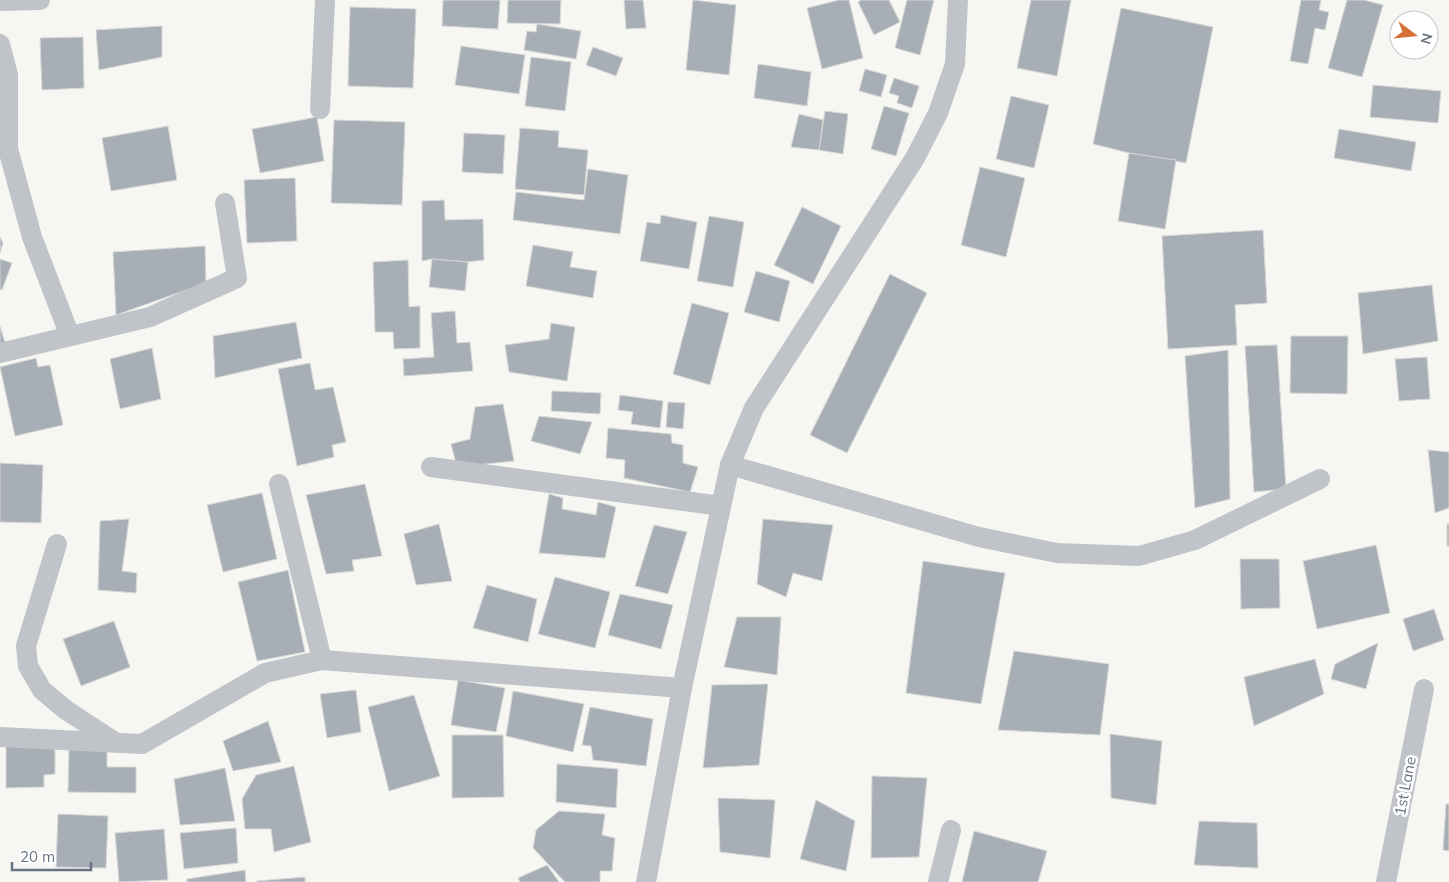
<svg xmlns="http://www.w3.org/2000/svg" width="1449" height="882" viewBox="0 0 1449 882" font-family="Mulish,sans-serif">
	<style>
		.building { fill: #a8aeb5; stroke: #d7d8d6 }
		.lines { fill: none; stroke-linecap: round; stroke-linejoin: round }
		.minor { stroke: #c0c3c7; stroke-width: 20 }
		.labels { text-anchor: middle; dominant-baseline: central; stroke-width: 5; stroke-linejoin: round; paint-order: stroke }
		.street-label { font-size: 15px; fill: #687382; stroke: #fff }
	</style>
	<rect width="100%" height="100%" fill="#f6f6f3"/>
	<g class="building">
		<path d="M443 0H500L498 29 442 26Z"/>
		<path d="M508 0H561L560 24 507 23Z"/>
		<path d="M624 0H643L646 28 626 29Z"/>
		<path d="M693 0 736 5 729 75 686 70Z"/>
		<path d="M839 0H849L863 58 822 69 807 8Z"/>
		<path d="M861 0H889L900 22 874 35 858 2Z"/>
		<path d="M907 0H934L920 55 895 48Z"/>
		<path d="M1031 0H1071L1057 76 1017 68Z"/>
		<path d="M1301 0H1321L1319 10 1329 12 1325 30 1315 28 1308 64 1290 61Z"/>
		<path d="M1347 0H1364L1383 5 1362 77 1328 68Z"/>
		<path d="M350 7 416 9 413 88 348 86Z"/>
		<path d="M1121 8 1213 27 1186 163 1129 153 1093 144Z"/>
		<path d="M537 24 581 31 576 59 524 50 527 31 536 32Z"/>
		<path d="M162 26V57L99 70 96 30Z"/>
		<path d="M83 37 84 88 42 90 40 38Z"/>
		<path d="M461 46 525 55 519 94 455 85Z"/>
		<path d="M593 47 623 58 616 76 586 65Z"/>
		<path d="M531 57 571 62 565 111 525 106Z"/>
		<path d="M758 64 811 72 807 106 754 98Z"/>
		<path d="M865 69 887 75 881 97 859 91Z"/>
		<path d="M894 78 919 86 912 108 897 103 899 96 889 93Z"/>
		<path d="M1373 85 1441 91 1438 123 1370 117Z"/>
		<path d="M1011 96 1049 105 1034 168 996 159Z"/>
		<path d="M884 106 909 113 896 156 871 149Z"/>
		<path d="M825 111 848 114 843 154 819 150Z"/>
		<path d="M799 114 823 120 819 150 791 147Z"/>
		<path d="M317 117 324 161 260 173 252 129Z"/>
		<path d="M334 120 405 122 402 205 331 203Z"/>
		<path d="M168 126 177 180 111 191 102 138Z"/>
		<path d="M520 128 559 131 558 147 588 150 584 195 515 189Z"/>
		<path d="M1339 129 1416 142 1411 171 1334 158Z"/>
		<path d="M464 133 505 135 503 174 462 172Z"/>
		<path d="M1129 153 1176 160 1165 229 1118 221Z"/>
		<path d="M980 167 1025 178 1006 257 961 245Z"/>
		<path d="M588 169 628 175 620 234 513 220 516 192 584 200Z"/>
		<path d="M295 178 297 241 247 243 244 180Z"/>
		<path d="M444 200 445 220 483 219 484 260 468 262 432 259 422 261V201Z"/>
		<path d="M802 207 841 226 813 284 774 265Z"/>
		<path d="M661 215 697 222 689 269 640 261 647 222 660 224Z"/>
		<path d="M709 216 744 222 733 287 697 281Z"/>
		<path d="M1263 230 1267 303 1235 305 1237 345 1168 349 1162 236Z"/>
		<path d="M0 237 3 243 0 253Z"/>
		<path d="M533 245 573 252 570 267 597 271 593 298 526 286Z"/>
		<path d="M205 246 206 283 116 315 113 252Z"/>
		<path d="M0 259 12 263 2 290 0 289Z"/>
		<path d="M432 259 468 262 465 291 429 287Z"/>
		<path d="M408 260 409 307 420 306V348L394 349 393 332H375L373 262Z"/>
		<path d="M756 271 790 281 779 322 744 312Z"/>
		<path d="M890 274 927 293 847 453 810 435Z"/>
		<path d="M1432 285 1438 341 1363 354 1358 293Z"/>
		<path d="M692 303 729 313 710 385 673 374Z"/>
		<path d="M455 311 457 343 470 342 473 371 404 376 403 359 434 357 431 313Z"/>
		<path d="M296 322 302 358 215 378 213 336Z"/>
		<path d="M551 323 575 327 567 381 509 372 505 345 549 339Z"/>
		<path d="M0 326 5 343 0 344Z"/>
		<path d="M1291 336H1348L1347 394 1290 393Z"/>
		<path d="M1277 345 1286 489 1254 492 1245 346Z"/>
		<path d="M152 348 161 399 120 409 110 359Z"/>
		<path d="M1228 350 1230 499 1195 508 1185 356Z"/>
		<path d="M1427 357 1430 399 1399 401 1395 359Z"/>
		<path d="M36 358 38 367 50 365 63 425 15 436 0 367Z"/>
		<path d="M310 363 315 390 333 387 346 442 332 445 334 457 297 466 278 369Z"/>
		<path d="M552 391 601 393 600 414 551 411Z"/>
		<path d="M620 395 663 401 660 428 631 424 633 412 618 410Z"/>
		<path d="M668 402 685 403 683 429 666 427Z"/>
		<path d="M503 404 514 461 457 467 451 444 470 439 475 407Z"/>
		<path d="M539 416 592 422 580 454 531 441Z"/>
		<path d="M608 428 671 434 672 443 683 445V463L698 467 690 492 624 478 625 460 606 458Z"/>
		<path d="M1428 450 1449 452V508L1435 513Z"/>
		<path d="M0 463 43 465 41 523 0 522Z"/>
		<path d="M365 484 382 556 352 560 354 571 326 574 306 495Z"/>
		<path d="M262 493 277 559 223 572 207 505Z"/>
		<path d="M549 494 563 498 562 509 596 515 598 502 616 507 605 558 539 553Z"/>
		<path d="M129 519 122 571 137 573 136 593 98 590 100 521Z"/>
		<path d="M763 519 833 525 822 581 793 573 786 597 757 584Z"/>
		<path d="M439 524 452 581 416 585 404 534Z"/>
		<rect x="1447" y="524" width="2" height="22"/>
		<path d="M654 525 687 532 668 594 635 586Z"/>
		<path d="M1376 545 1390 613 1317 629 1303 561Z"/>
		<path d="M1240 559H1279L1280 608 1241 609Z"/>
		<path d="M923 561 1005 573 981 704 906 693Z"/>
		<path d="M288 570 305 652 257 661 238 582Z"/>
		<path d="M555 577 610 592 595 648 538 634Z"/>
		<path d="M487 585 537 599 528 642 473 628Z"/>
		<path d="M620 594 673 605 661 649 608 635Z"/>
		<path d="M1434 609 1444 640 1413 651 1403 619Z"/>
		<path d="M737 617H781L777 675 724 667Z"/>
		<path d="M114 621 130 667 81 686 63 639Z"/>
		<path d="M1378 643 1366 689 1331 679 1335 664Z"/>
		<path d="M1014 651 1109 664 1100 735 998 730Z"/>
		<path d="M1315 659 1324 694 1254 726 1244 677Z"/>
		<path d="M458 680 505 688 496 732 451 725Z"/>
		<path d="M768 684 759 765 703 768 712 685Z"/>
		<path d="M356 690 361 732 327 738 320 694Z"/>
		<path d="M513 691 584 704 573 752 506 736Z"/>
		<path d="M414 695 440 776 389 791 368 707Z"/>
		<path d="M590 707 653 719 646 766 593 760 591 746 582 745Z"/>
		<path d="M268 721 281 762 233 771 223 741Z"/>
		<path d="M1110 734 1162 741 1156 805 1111 798Z"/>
		<path d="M452 735H503L504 797 452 798Z"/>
		<path d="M55 743V774L44 775V787L6 788V744Z"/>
		<path d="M69 748 107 749V767H136V793L68 792Z"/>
		<path d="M557 764 618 769 616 808 556 802Z"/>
		<path d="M294 766 311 842 274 852 271 829H245L242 799 256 775Z"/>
		<path d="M225 768 235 821 180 825 174 779Z"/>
		<path d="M872 776 927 778 919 857 871 858Z"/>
		<path d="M718 798 775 800 770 858 720 852Z"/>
		<path d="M816 800 855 821 846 871 800 859Z"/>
		<path d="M1446 804H1449V851L1443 850Z"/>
		<path d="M559 811 605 814 602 835 615 838 612 871H600V882H565L533 848 536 830Z"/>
		<path d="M58 814 108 816 106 868 56 867Z"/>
		<path d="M1199 821 1257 823 1258 868 1194 865Z"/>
		<path d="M236 828 238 863 184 869 180 833Z"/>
		<path d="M164 829 168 880 119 882 115 833Z"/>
		<path d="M974 831 1047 851 1038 882H962Z"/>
		<path d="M547 865 559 882H520L518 878Z"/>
		<path d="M245 870 246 882H187V879Z"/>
		<path d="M305 877V882H257V881Z"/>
	</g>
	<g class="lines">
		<g class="minor">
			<path d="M0 1 40 0"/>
			<path d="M0 44 8 75V149L32 237 70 336"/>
			<path d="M320 109 325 0"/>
			<path d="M0 353 150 317 237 278 225 203"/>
			<path d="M730 465 979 537 1057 553 1139 556 1195 540 1320 479"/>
			<path d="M431 467 721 506"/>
			<path d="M279 484 322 660"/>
			<path d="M57 544 26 646 28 666 42 690 66 710 115 742"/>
			<path d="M0 737 142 744 265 673 322 660 682 688"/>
			<path d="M646 882 682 688 730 465 754 408 915 158 938 113 955 64 958 0"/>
			<path d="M938 882 951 830"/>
			<path d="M1386 882 1424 689"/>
		</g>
	</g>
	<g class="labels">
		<g class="street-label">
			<text transform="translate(1405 786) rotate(-79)">1st Lane</text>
		</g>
	</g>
	<g transform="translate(1414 35) rotate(106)"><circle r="24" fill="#ffffff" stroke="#c3c7cd"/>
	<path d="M0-4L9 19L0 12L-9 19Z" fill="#d56f35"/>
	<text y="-8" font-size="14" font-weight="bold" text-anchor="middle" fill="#687382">N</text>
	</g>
	<path d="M12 862v8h79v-8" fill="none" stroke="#687382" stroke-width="2.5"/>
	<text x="20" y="862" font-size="15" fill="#687382" stroke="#ffffff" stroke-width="4" paint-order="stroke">20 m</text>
</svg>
